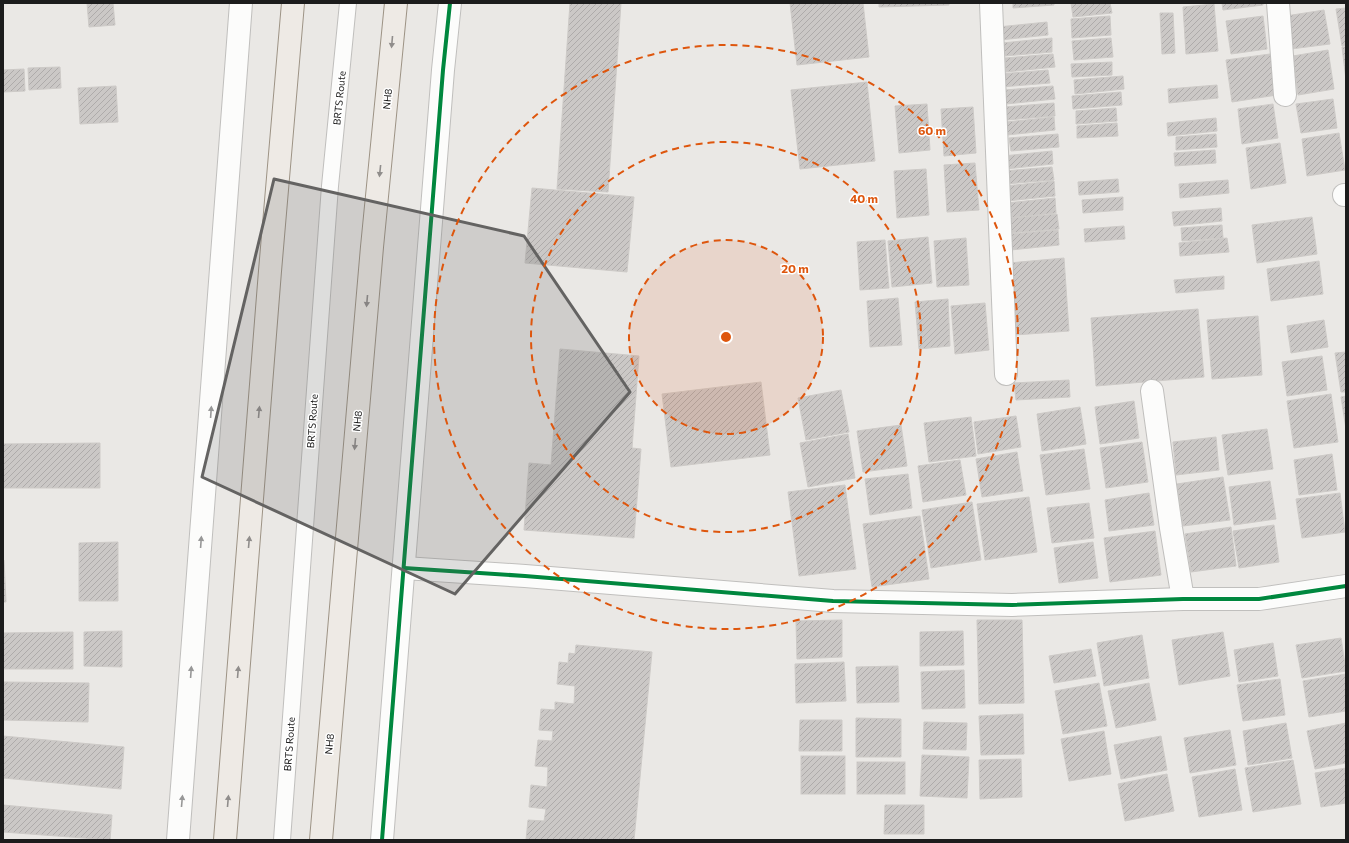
<svg xmlns="http://www.w3.org/2000/svg" width="1349" height="843" viewBox="0 0 1349 843" font-family="Commissioner,sans-serif">
	<style>
		.building { fill: url(#building-hatch); stroke: #cdcac7 }
		.lines { fill: none; stroke-linecap: round; stroke-linejoin: round }
		.service-casing { stroke: #c0bfbd; stroke-width: 18 }
		.minor-casing { stroke: #c0bfbd; stroke-width: 24 }
		.tertiary-casing { stroke: #c0bfbd; stroke-width: 24 }
		.primary-casing { stroke: #9d9385; stroke-width: 24 }
		.service { stroke: #fcfcfb; stroke-width: 16 }
		.minor { stroke: #fcfcfb; stroke-width: 22 }
		.tertiary { stroke: #fcfcfb; stroke-width: 22 }
		.primary { stroke: #eeeae5; stroke-width: 22 }
		.cycleway-casing { stroke: #fff; stroke-width: 6 }
		.cycleway { stroke: #00873e; stroke-width: 4 }
		.oneway { fill: #908d8b }
		.oneway2 { fill: #979797 }
		.marked { fill: #646362; fill-opacity: 0.2; stroke: #646362; stroke-width: 3; stroke-linejoin: round }
		.ring { fill: none; stroke: #de560d; stroke-width: 2; stroke-dasharray: 7 5 }
		.labels { text-anchor: middle; dominant-baseline: central; stroke-width: 3; stroke-linejoin: round; paint-order: stroke }
		.street-label { font-size: 10px; fill: #1c1c1c; stroke: #fff }
		.centre { fill: #de560d; stroke: #fff; stroke-width: 2 }
		.ring-label { font-size: 12px; text-anchor: middle; font-weight: bold; fill: #de560d; stroke: #fff; stroke-width: 3; stroke-linejoin: round; paint-order: stroke }
	</style>
	<defs>
		<pattern id="building-hatch" width="6" height="6" patternUnits="userSpaceOnUse"><rect width="6" height="6" fill="#cbc8c6"/><path d="M-1 1l2-2M0 6l6-6M5 7l2-2" fill="none" stroke="#aeabaa"/></pattern>
	</defs>
	<rect width="100%" height="100%" fill="#eae8e5"/>
	<g class="building">
		<path d="M87 3H113L115 25 89 27Z"/>
		<path d="M570 3H621L608 192 557 189Z"/>
		<path d="M790 3H863L869 57 797 65Z"/>
		<path d="M879 3H949V5L879 7Z"/>
		<path d="M1013 3H1054V5L1013 8Z"/>
		<path d="M1071 3H1110L1112 13 1073 17Z"/>
		<path d="M1222 3H1263V5L1223 10Z"/>
		<path d="M1214 4 1218 51 1186 54 1183 7Z"/>
		<path d="M1346 8V45L1342 46 1336 9Z"/>
		<path d="M1324 10 1330 44 1291 49 1286 16Z"/>
		<path d="M1160 13H1173L1175 53 1162 54Z"/>
		<path d="M1110 16 1111 35 1072 38 1071 19Z"/>
		<path d="M1263 16 1267 49 1231 54 1226 21Z"/>
		<path d="M1047 22 1048 35 1000 40 998 27Z"/>
		<path d="M1052 38V52L1004 56 1002 43Z"/>
		<path d="M1111 38 1113 57 1074 60 1072 41Z"/>
		<path d="M1342 47H1346V80Z"/>
		<path d="M1328 50 1334 89 1298 95 1293 56Z"/>
		<path d="M1053 54 1055 67 1006 72 1005 58Z"/>
		<path d="M1270 54 1277 95 1232 102 1226 60Z"/>
		<path d="M1112 62V75L1072 77 1071 64Z"/>
		<path d="M60 67 61 88 29 90 28 68Z"/>
		<path d="M24 69 25 91 3 92V70Z"/>
		<path d="M1048 70 1050 83 1001 87 1000 74Z"/>
		<path d="M1123 76 1124 89 1075 94 1074 80Z"/>
		<path d="M867 82 875 161 800 169 791 90Z"/>
		<path d="M1217 85 1218 98 1169 103 1168 89Z"/>
		<path d="M116 86 118 122 80 124 78 88Z"/>
		<path d="M1053 86 1055 99 1006 104 1005 90Z"/>
		<path d="M1121 92 1122 105 1073 109 1072 96Z"/>
		<path d="M1333 99 1337 128 1301 133 1296 104Z"/>
		<path d="M1054 103 1055 116 1007 120 1005 107Z"/>
		<path d="M927 104 930 150 899 153 895 106Z"/>
		<path d="M1273 104 1278 138 1242 144 1238 109Z"/>
		<path d="M973 107 976 153 944 156 941 109Z"/>
		<path d="M1116 108 1117 121 1076 124V111Z"/>
		<path d="M1054 117 1055 130 1007 135 1006 122Z"/>
		<path d="M1216 118 1217 131 1168 136 1167 123Z"/>
		<path d="M1117 123 1118 136 1077 138V126Z"/>
		<path d="M1339 133 1345 170 1307 176 1302 139Z"/>
		<path d="M1058 134 1059 147 1011 151 1009 138Z"/>
		<path d="M1216 134 1217 147 1176 150V137Z"/>
		<path d="M1280 143 1286 183 1251 189 1246 148Z"/>
		<path d="M1215 150 1216 163 1175 166 1174 153Z"/>
		<path d="M1052 151 1053 164 1005 169 1003 156Z"/>
		<path d="M975 163 979 210 947 212 944 165Z"/>
		<path d="M1052 167 1054 180 1005 184 1004 171Z"/>
		<path d="M926 169 929 215 897 218 894 171Z"/>
		<path d="M1118 179 1119 192 1079 195 1078 182Z"/>
		<path d="M1228 180 1229 193 1180 198 1179 184Z"/>
		<path d="M1054 181 1055 196 1007 201 1005 186Z"/>
		<path d="M532 188 634 197 627 272 525 263Z"/>
		<path d="M1123 197V210L1083 213 1082 200Z"/>
		<path d="M1055 198 1056 213 1008 218 1007 203Z"/>
		<path d="M1221 208 1222 221 1174 226 1172 212Z"/>
		<path d="M1057 214 1059 229 1010 233 1009 218Z"/>
		<path d="M1312 217 1317 254 1257 263 1252 225Z"/>
		<path d="M1222 225 1223 238 1182 241 1181 228Z"/>
		<path d="M1124 226 1125 239 1085 242 1084 229Z"/>
		<path d="M1058 230 1059 245 1011 250 1009 234Z"/>
		<path d="M928 237 932 283 892 287 888 241Z"/>
		<path d="M966 238 969 285 937 287 934 241Z"/>
		<path d="M1227 238 1229 252 1180 256 1179 243Z"/>
		<path d="M885 240 889 288 860 290 857 242Z"/>
		<path d="M1064 258 1069 331 1015 335 1009 263Z"/>
		<path d="M1319 261 1323 294 1271 301 1267 269Z"/>
		<path d="M1224 276V289L1176 293 1174 280Z"/>
		<path d="M898 298 902 345 870 347 867 301Z"/>
		<path d="M948 299 950 346 919 349 915 302Z"/>
		<path d="M985 303 989 350 955 354 951 306Z"/>
		<path d="M1198 309 1204 377 1096 386 1091 318Z"/>
		<path d="M1258 316 1262 375 1212 379 1207 320Z"/>
		<path d="M1324 320 1328 347 1291 353 1287 326Z"/>
		<path d="M560 349 639 356 632 448 641 449 634 538 524 530 529 463 551 465Z"/>
		<path d="M1346 352V392H1341L1335 353Z"/>
		<path d="M1322 356 1327 390 1287 396 1282 362Z"/>
		<path d="M1069 380 1070 397 1016 400 1014 383Z"/>
		<path d="M761 382 770 455 671 467 662 394Z"/>
		<path d="M841 390 849 432 806 440 798 398Z"/>
		<path d="M1331 394 1338 442 1294 448 1287 401Z"/>
		<path d="M1346 396V429L1341 397Z"/>
		<path d="M1134 401 1139 438 1100 444 1095 407Z"/>
		<path d="M1080 407 1086 444 1042 451 1037 414Z"/>
		<path d="M1016 416 1021 447 978 454 974 422Z"/>
		<path d="M971 417 976 456 929 462 924 423Z"/>
		<path d="M901 425 907 466 863 472 857 431Z"/>
		<path d="M1267 429 1273 469 1228 475 1222 435Z"/>
		<path d="M848 434 855 478 808 487 800 443Z"/>
		<path d="M1216 437 1219 470 1176 475 1173 442Z"/>
		<path d="M1142 442 1148 482 1106 488 1100 448Z"/>
		<path d="M100 443V488H3V444Z"/>
		<path d="M1084 449 1090 489 1046 495 1040 455Z"/>
		<path d="M1017 452 1023 491 982 497 976 459Z"/>
		<path d="M1332 454 1337 490 1299 495 1294 460Z"/>
		<path d="M960 460 966 495 923 502 918 466Z"/>
		<path d="M908 474 912 508 870 515 865 479Z"/>
		<path d="M1223 477 1230 520 1183 526 1177 484Z"/>
		<path d="M1270 481 1276 519 1234 525 1229 487Z"/>
		<path d="M845 485 856 569 799 576 788 492Z"/>
		<path d="M1149 493 1154 525 1109 531 1105 500Z"/>
		<path d="M1340 493 1345 532 1302 538 1296 499Z"/>
		<path d="M1029 497 1037 552 985 560 977 504Z"/>
		<path d="M972 502 981 560 931 568 922 510Z"/>
		<path d="M1089 503 1094 538 1052 543 1047 508Z"/>
		<path d="M920 516 929 579 872 587 863 524Z"/>
		<path d="M1274 525 1279 562 1239 568 1233 531Z"/>
		<path d="M1231 527 1236 566 1191 572 1185 534Z"/>
		<path d="M1155 531 1161 575 1110 582 1104 538Z"/>
		<path d="M118 542V601H79V543Z"/>
		<path d="M1093 542 1098 578 1059 583 1054 548Z"/>
		<path d="M3 560H4L6 602H3Z"/>
		<path d="M842 620V657L797 659 796 621Z"/>
		<path d="M977 620H1022L1024 703 979 704Z"/>
		<path d="M122 631V667L84 666V632Z"/>
		<path d="M963 631 964 665 920 666V632Z"/>
		<path d="M73 632V669H3V633Z"/>
		<path d="M1223 632 1230 676 1179 685 1172 640Z"/>
		<path d="M1142 635 1149 678 1104 686 1097 643Z"/>
		<path d="M1341 638 1346 671 1302 678 1296 645Z"/>
		<path d="M1273 643 1278 676 1239 682 1234 650Z"/>
		<path d="M576 645 652 652 634 840H526L528 820 544 821 546 809 529 807 531 785 547 787 548 767 535 766 538 740 552 741 553 731 539 730 541 709 555 710V702L574 704 575 686 557 684 559 662 568 663 569 653 575 654Z"/>
		<path d="M1091 649 1096 676 1054 683 1049 656Z"/>
		<path d="M844 662 846 701 796 703 795 664Z"/>
		<path d="M898 666 899 702 857 703 856 667Z"/>
		<path d="M964 670 965 708 922 709 921 672Z"/>
		<path d="M1346 674V711L1309 717 1303 681Z"/>
		<path d="M1280 679 1285 715 1243 721 1237 685Z"/>
		<path d="M4 682 89 683 88 722 3 720Z"/>
		<path d="M1099 683 1107 726 1063 734 1055 691Z"/>
		<path d="M1149 683 1156 720 1116 728 1108 691Z"/>
		<path d="M1023 714 1024 754 981 755 979 716Z"/>
		<path d="M856 718 901 719V757H856Z"/>
		<path d="M800 720H842V751H799Z"/>
		<path d="M924 722 967 723 966 750 923 749Z"/>
		<path d="M1286 723 1292 758 1248 765 1243 731Z"/>
		<path d="M1346 723V763L1315 769 1307 731Z"/>
		<path d="M1230 730 1236 765 1190 773 1184 738Z"/>
		<path d="M1104 731 1111 774 1069 781 1061 739Z"/>
		<path d="M3 736 124 747 121 789 3 778Z"/>
		<path d="M1161 736 1167 770 1121 779 1114 745Z"/>
		<path d="M922 755 969 757 967 798 920 796Z"/>
		<rect x="801" y="756" width="44" height="38"/>
		<path d="M1021 759 1022 797 980 799 979 760Z"/>
		<path d="M1293 760 1301 804 1253 812 1245 768Z"/>
		<rect x="857" y="762" width="48" height="32"/>
		<path d="M1346 768V803L1321 807 1315 773Z"/>
		<path d="M1235 769 1242 810 1199 817 1192 777Z"/>
		<path d="M1167 774 1174 811 1125 821 1118 784Z"/>
		<path d="M3 805 112 815 110 840 3 832Z"/>
		<path d="M885 805H924V834H884Z"/>
	</g>
	<g class="lines">
		<g class="service-casing">
			<path id="service" d="M282 840 330 186 348 3"/>
		</g>
		<g class="minor-casing">
			<g id="minor">
				<path d="M991 3 1006 374"/>
				<path d="M1278 3 1285 95"/>
				<path d="M1344 195H1346"/>
				<path d="M1152 391 1171 528 1183 599"/>
				<path d="M404 568 525 576 833 601 1012 605 1183 599H1259L1346 586"/>
			</g>
		</g>
		<g class="tertiary-casing">
			<g id="tertiary">
				<path d="M178 840 241 3"/>
				<path d="M382 840 443 70 450 3"/>
			</g>
		</g>
		<g class="primary-casing">
			<g id="primary">
				<path d="M225 840 270 271 293 3"/>
				<path d="M321 840 372 247 396 3"/>
			</g>
		</g>
		<use href="#service" class="service"/>
		<use href="#minor" class="minor"/>
		<use href="#tertiary" class="tertiary"/>
		<use href="#primary" class="primary"/>
		<g class="cycleway-casing">
			<g id="cycleway">
				<path d="M404 568 525 576 833 601 1012 605 1183 599H1259L1346 586"/>
				<path d="M382 840 443 70 450 3"/>
			</g>
		</g>
		<use href="#cycleway" class="cycleway"/>
	</g>
	<defs><path id="oneway-solid" d="M-6-.8H1V-3.2L6.5 0L1 3.2V.8H-6Z"/></defs>
	<g class="oneway">
		<use href="#oneway-solid" transform="translate(392 42) rotate(95)"/>
		<use href="#oneway-solid" transform="translate(380 171) rotate(96)"/>
		<use href="#oneway-solid" transform="translate(367 301) rotate(95)"/>
		<use href="#oneway-solid" transform="translate(259 412) rotate(-85)"/>
		<use href="#oneway-solid" transform="translate(355 444) rotate(95)"/>
		<use href="#oneway-solid" transform="translate(249 542) rotate(-85)"/>
		<use href="#oneway-solid" transform="translate(238 672) rotate(-85)"/>
		<use href="#oneway-solid" transform="translate(228 801) rotate(-85)"/>
	</g>
	<g class="oneway2">
		<use href="#oneway-solid" transform="translate(211 412) rotate(-86)"/>
		<use href="#oneway-solid" transform="translate(201 542) rotate(-86)"/>
		<use href="#oneway-solid" transform="translate(191 672) rotate(-86)"/>
		<use href="#oneway-solid" transform="translate(182 801) rotate(-85)"/>
	</g>
	<path class="marked" d="M274 179 524 236 630 392 455 594 202 477Z"/>
	<circle cx="726" cy="337" r="97" fill="#de560d" fill-opacity=".12"/>
	<g class="ring">
		<circle cx="726" cy="337" r="97"/>
		<circle cx="726" cy="337" r="195"/>
		<circle cx="726" cy="337" r="292"/>
	</g>
	<g class="labels">
		<g class="street-label">
			<text transform="translate(339 98) rotate(-84)">BRTS Route</text>
			<text transform="translate(387 99) rotate(-85)">NH8</text>
			<text transform="translate(312 421) rotate(-86)">BRTS Route</text>
			<text transform="translate(357 421) rotate(-85)">NH8</text>
			<text transform="translate(289 744) rotate(-86)">BRTS Route</text>
			<text transform="translate(329 744) rotate(-85)">NH8</text>
		</g>
	</g>
	<circle cx="726" cy="337" r="6" class="centre"/>
	<g class="ring-label">
		<text x="932" y="135">60 m</text>
		<text x="864" y="203">40 m</text>
		<text x="795" y="273">20 m</text>
	</g>
	<rect width="1349" height="843" fill="none" stroke="#1c1c1c" stroke-width="8"/>
</svg>
